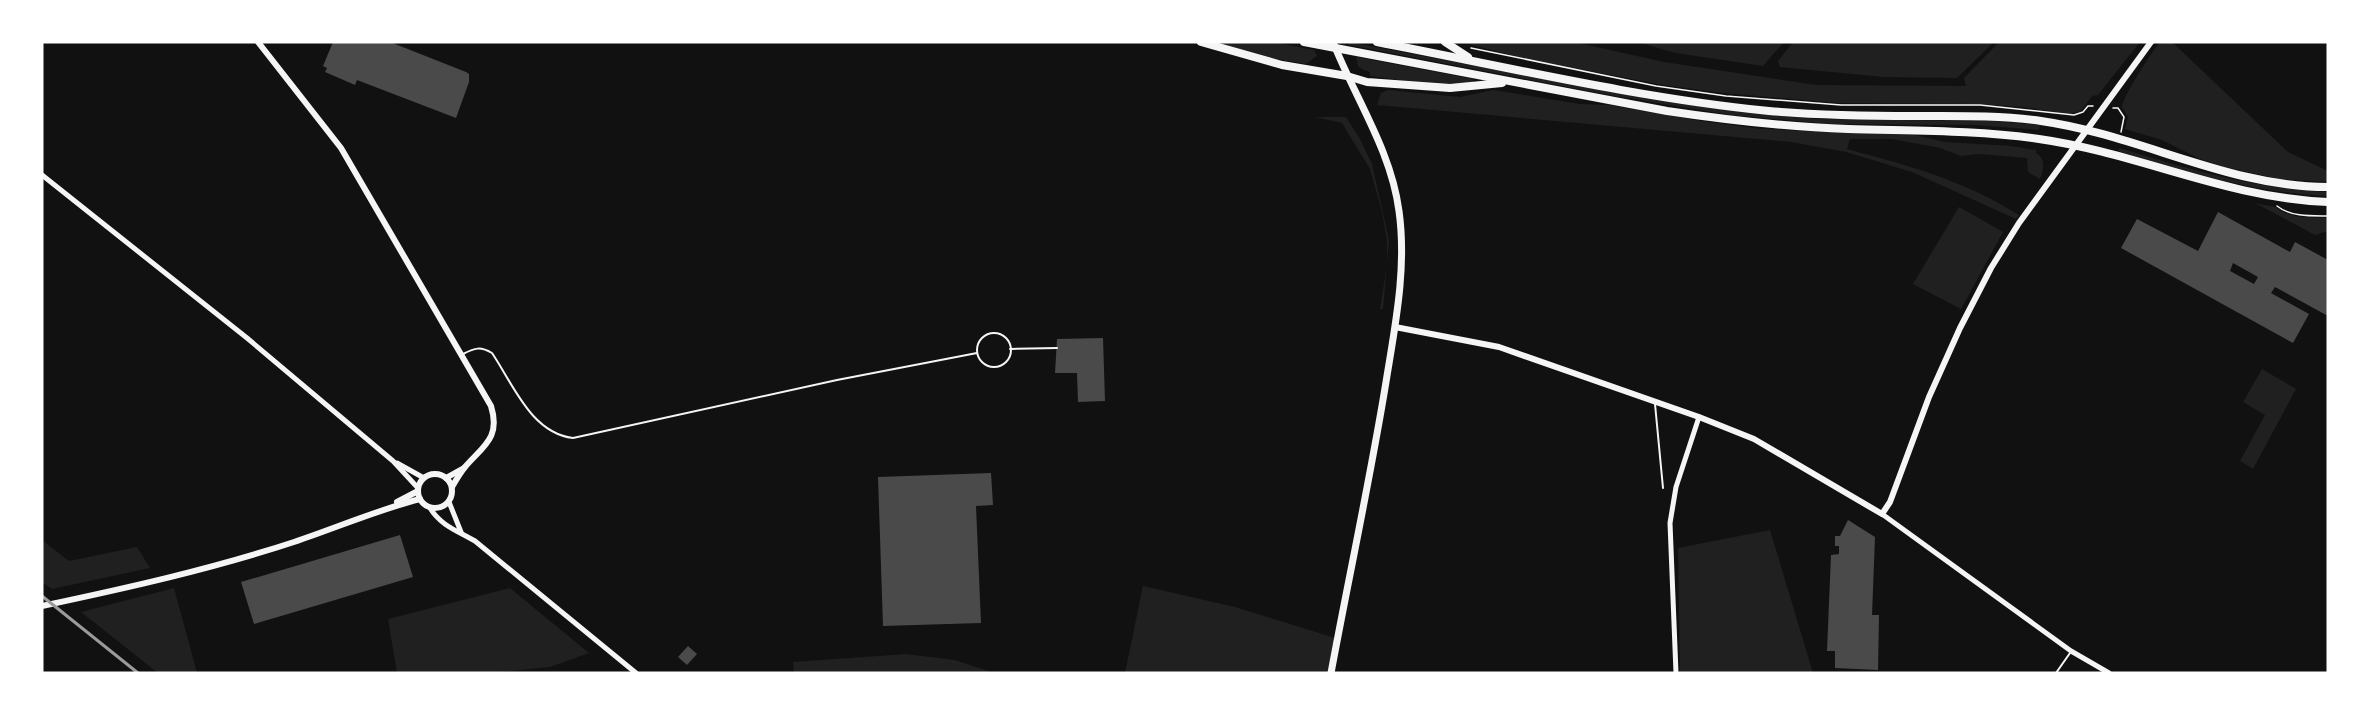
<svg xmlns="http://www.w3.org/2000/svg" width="2370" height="715" viewBox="0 0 2370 715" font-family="Manrope,sans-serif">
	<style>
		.green { fill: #202020 }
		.building { fill: #4a4a4a; fill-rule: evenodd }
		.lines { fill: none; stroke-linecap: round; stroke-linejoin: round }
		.path { stroke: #f5f5f5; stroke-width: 1.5 }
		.service { stroke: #f5f5f5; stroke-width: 2 }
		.minor { stroke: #f5f5f5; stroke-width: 5 }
		.tertiary { stroke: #f5f5f5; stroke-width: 6 }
		.secondary { stroke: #f5f5f5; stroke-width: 7 }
		.primary { stroke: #f5f5f5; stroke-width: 8 }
		.rail { stroke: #9a9a9a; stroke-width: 3 }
	</style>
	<rect width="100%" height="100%" fill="#111"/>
	<g class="green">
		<path d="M1211 42H1273L1314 50 1317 56 1306 64 1258 56Z"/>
		<path d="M1349 42 1660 101 1749 113 1814 119 1993 121 2040 125 2039 130 1976 125 1831 124 1730 115 1609 95 1349 45Z"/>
		<path d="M1461 42H1574L1664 62 1816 85 1966 86 1964 78 1999 42H2140L2098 95 2092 96 2081 111 2069 114 2023 107 1979 104 1839 103 1723 93 1663 85 1518 57Z"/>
		<path d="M1637 42H1784L1763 66 1676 53Z"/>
		<path d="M1793 42H1994L1957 78 1883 77 1780 67 1778 61Z"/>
		<path d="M2160 42H2172L2288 152 2328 171V182L2279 179 2225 167 2200 159 2162 140 2125 129 2128 117 2122 107C2122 98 2152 51 2160 42Z"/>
		<path d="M1356 57 1473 79V82C1438 88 1404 80 1370 76V72L1364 70 1358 66Z"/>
		<path d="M1388 90 1460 97 1493 90 1580 104 1609 105 1694 120 1761 129 1915 135 1945 142 2011 146 2036 150V153C2046 159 2044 169 2040 179L2028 172 2027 158 1978 154 1961 156 1940 148 1892 139H1850L1847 149C1910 166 1963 180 2019 215L2016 219 1912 172 1846 152 1791 142 1377 105 1381 93Z"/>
		<path d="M1315 117H1346L1360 139 1372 164 1389 240 1383 309H1380L1387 265V241L1382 212 1370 169 1342 123Z"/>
		<path d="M2119 148C2188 169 2256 189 2328 192V196C2255 193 2188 172 2118 151Z"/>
		<path d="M2255 203 2275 207 2285 213 2299 217 2328 218V231L2315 235Z"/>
		<path d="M1959 207 2003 232 1961 309 1913 284Z"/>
		<path d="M2262 369 2296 389 2253 469 2240 461 2265 415 2243 402Z"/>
		<path d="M1770 530 1813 673H1680L1678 548Z"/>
		<path d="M42 540 69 561 137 547 150 568 52 589 42 582Z"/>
		<path d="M1143 586 1235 607 1335 638 1329 673H1125Z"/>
		<path d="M174 588 197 673H158L81 612Z"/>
		<path d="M510 588 589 653 550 667 490 673H397L388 619Z"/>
		<path d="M906 654 955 660 994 673H794L793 662Z"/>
	</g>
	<g class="building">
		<path d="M333 42H390L466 72 469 74V82L456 118 357 80 355 85 325 72 327 68 323 66Z"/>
		<path d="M2218 212 2290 252 2295 242 2328 260V316L2275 287 2271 293 2309 314 2293 343 2121 248 2137 219 2198 251ZM2233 263 2258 277 2254 284 2230 271Z"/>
		<path d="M1103 338 1105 401 1078 402 1077 373H1055L1057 339Z"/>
		<path d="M991 473 993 505 976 506 981 623 883 626 878 477Z"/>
		<path d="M1848 520 1875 537 1872 615H1879L1878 670 1835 668V651H1827L1831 555 1839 554V546H1835V536H1840Z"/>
		<path d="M400 535 413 577 254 624 241 582Z"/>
		<path d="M688 646 697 654 687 665 678 657Z"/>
	</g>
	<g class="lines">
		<g class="path">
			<path d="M1471 48 1656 86 1726 96 1841 105H1980L2074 115 2083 112 2088 106H2093"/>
			<path d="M2113 108H2118L2124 117 2121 132"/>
			<path d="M2277 206C2291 217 2311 216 2328 216"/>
		</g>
		<g class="service">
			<circle cx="994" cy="350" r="17"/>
			<path d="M1010 349 1057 348"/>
			<path d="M463 354C475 348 480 346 492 353 513 384 531 433 573 438L837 380 977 353"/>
			<path d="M1655 404 1663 488"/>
			<path d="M2056 673 2070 653"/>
		</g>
		<g class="minor">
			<path d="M42 175 247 338 393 461 418 488"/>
			<path d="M397 463 424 478"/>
			<path d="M449 502 461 532"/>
			<path d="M430 508C441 526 458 531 475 541L636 673"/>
			<path d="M1882 514 2071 651 2109 673"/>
			<path d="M1676 673 1670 523 1676 487 1699 417"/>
		</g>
		<g class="tertiary">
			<path d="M258 42 341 148 491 406C501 438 483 446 465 467 460 473 456 480 452 487"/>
			<path d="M1395 327 1499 347 1699 417 1754 439 1882 514 1890 502 1929 397 1960 328 1991 268 2019 223 2151 42"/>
			<circle cx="435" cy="491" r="17"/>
			<path d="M446 478 464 468"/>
			<path d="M397 502 418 491"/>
			<path d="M42 606C127 588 212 569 294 542 336 528 377 510 420 499"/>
		</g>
		<path class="secondary" d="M1331 673C1349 576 1370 480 1386 382 1395 326 1407 268 1399 211 1391 150 1355 98 1333 42"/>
		<g class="primary">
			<path d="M1201 42 1282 65 1347 76 1367 82 1450 88 1502 83"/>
			<path d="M1304 42 1667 111C1727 120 1787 127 1848 129 1911 131 1976 130 2039 139 2138 153 2226 198 2328 202"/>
			<path d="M1377 42C1507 67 1638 98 1769 111 1818 115 1866 116 1915 116 1957 116 1999 115 2041 121 2140 135 2227 187 2328 187"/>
			<path d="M1445 42 1468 57"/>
		</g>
		<path class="rail" d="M42 596 138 673"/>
	</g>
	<rect width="2370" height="715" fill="none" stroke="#ffffff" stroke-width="87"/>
</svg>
